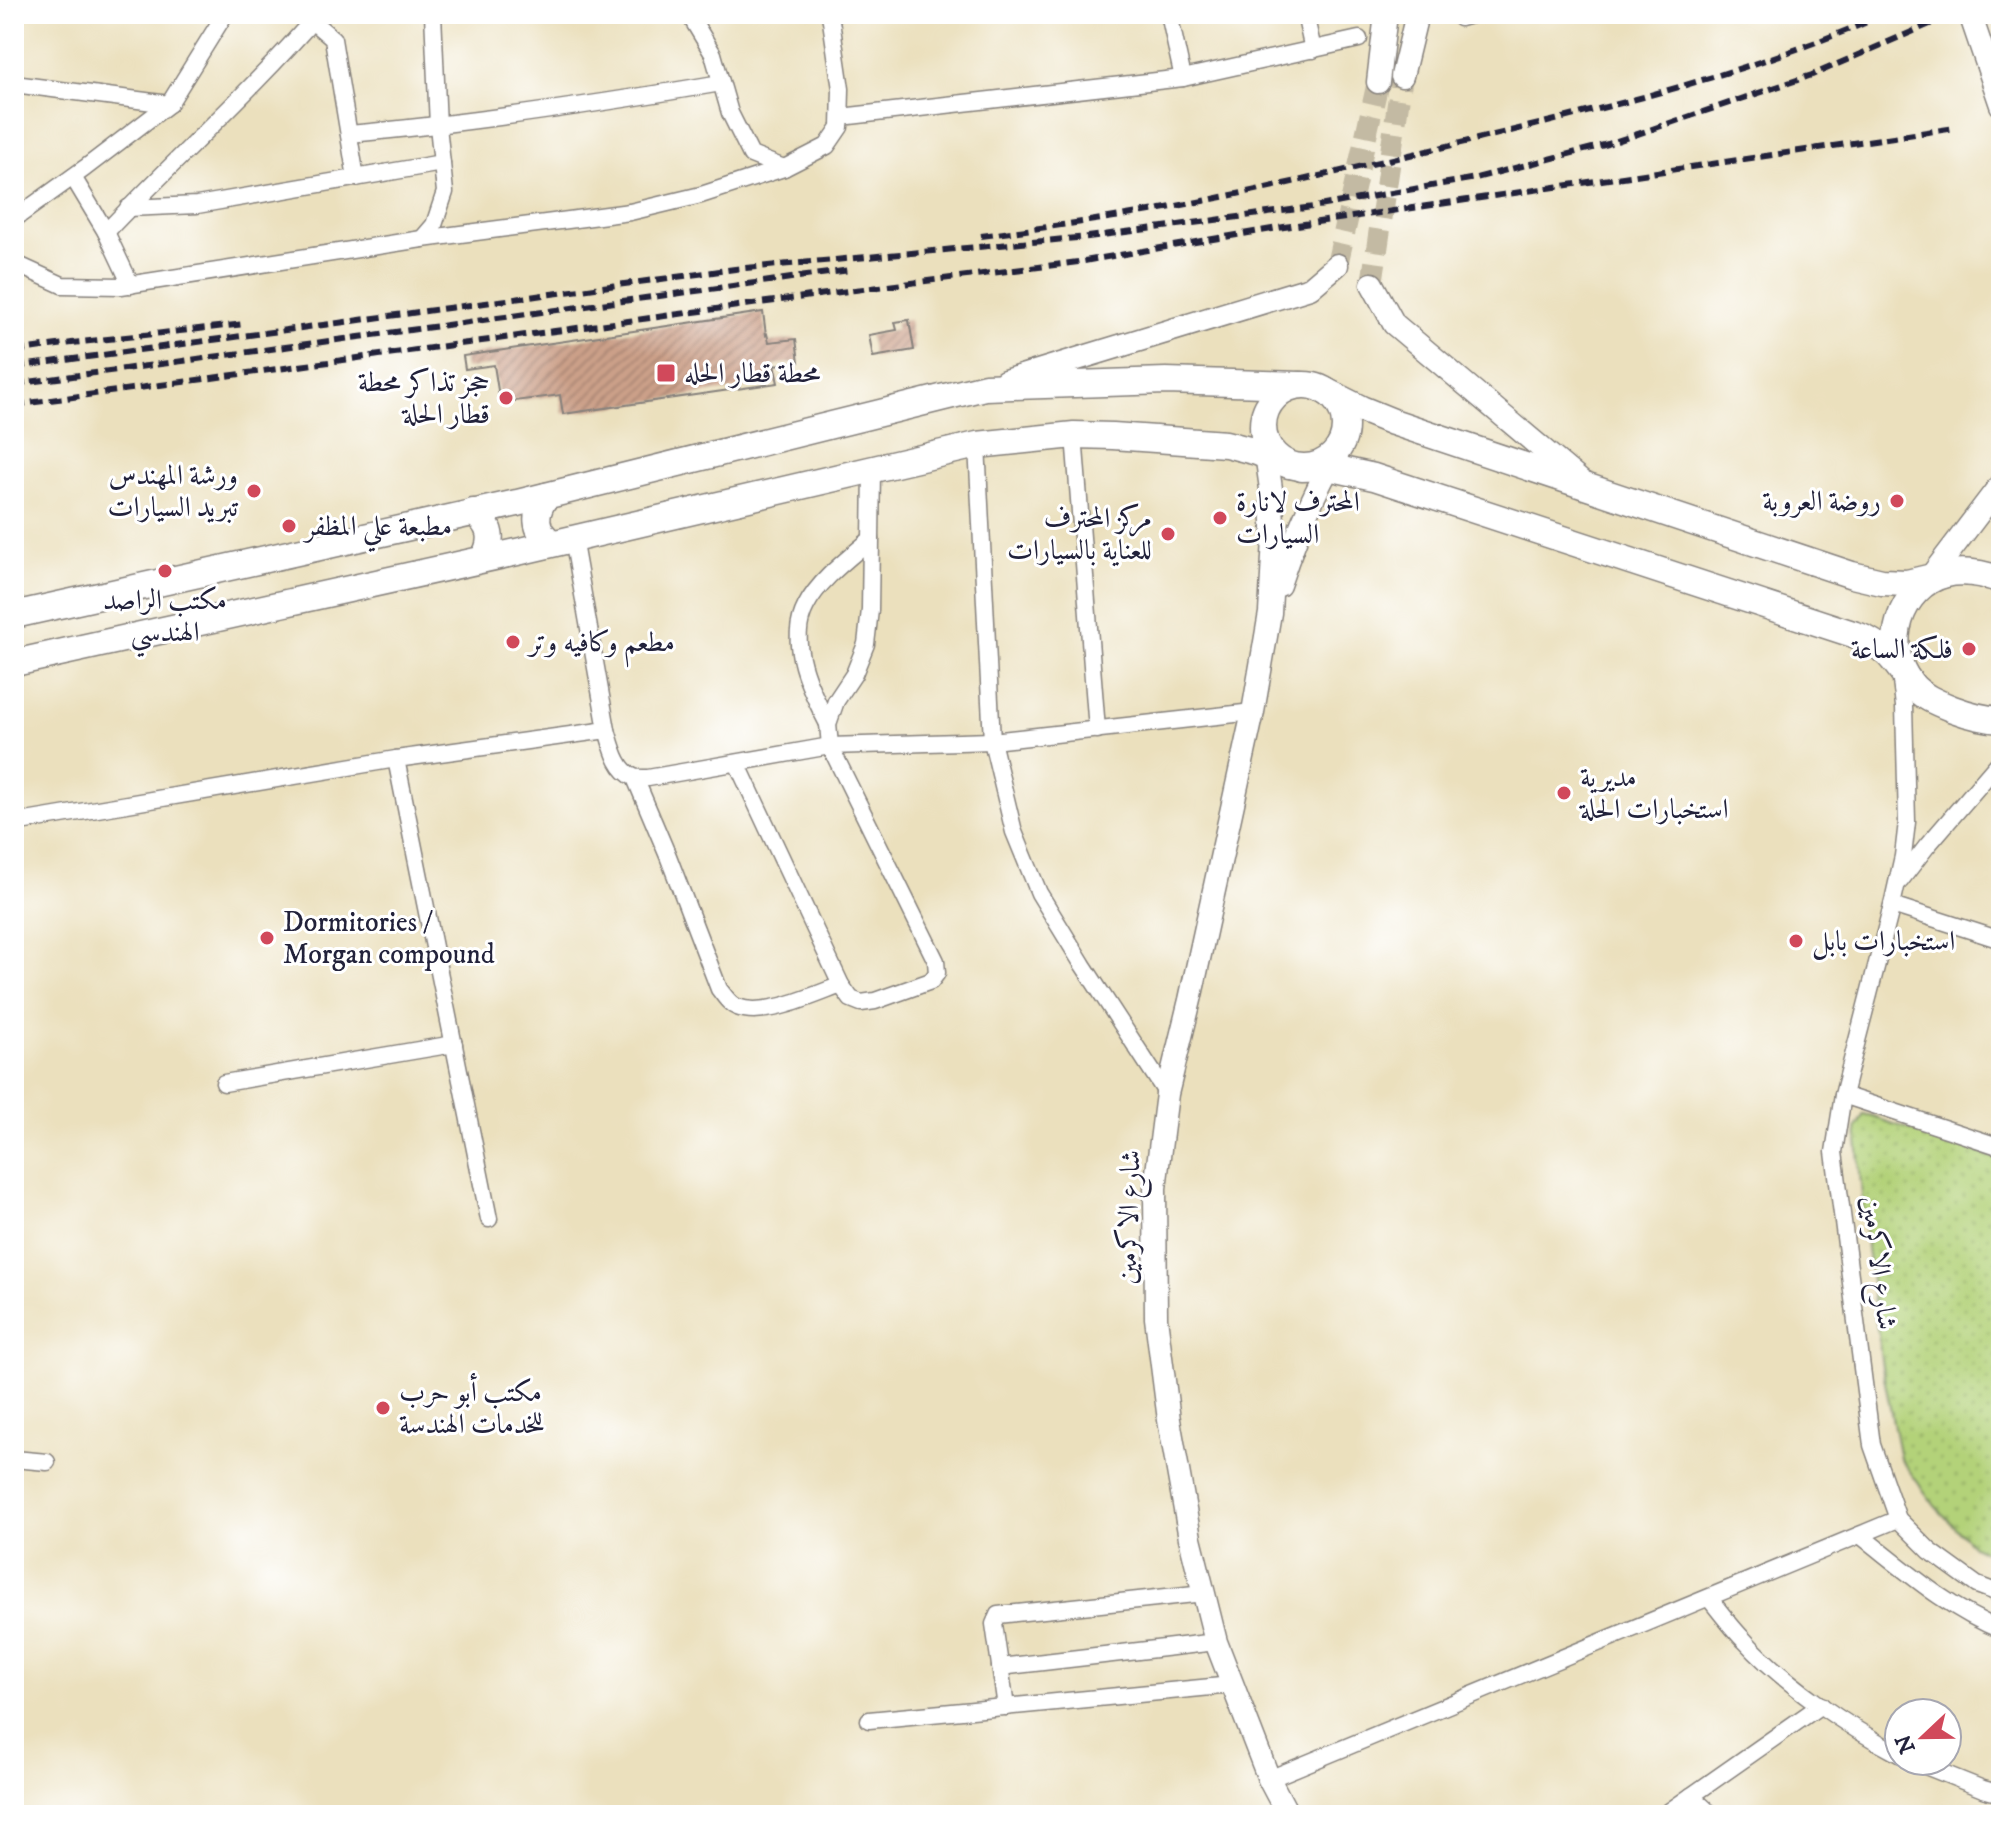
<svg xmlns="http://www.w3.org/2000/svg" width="2015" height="1829" viewBox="0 0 2015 1829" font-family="'IM FELL DW Pica',Amiri,serif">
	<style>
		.park { fill: url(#park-dots); stroke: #6a7a5a; stroke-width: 2 }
		.building { fill: url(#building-hatch) }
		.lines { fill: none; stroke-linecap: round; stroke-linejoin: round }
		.secondary-tunnel { stroke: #c3baa3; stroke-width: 22; stroke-dasharray: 22 11; stroke-linecap: butt }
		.street-casing { stroke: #86817c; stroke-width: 19 }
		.secondary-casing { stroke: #86817c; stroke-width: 25 }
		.primary-casing { stroke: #86817c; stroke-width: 29 }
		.street { stroke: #fff; stroke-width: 16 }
		.secondary { stroke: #fff; stroke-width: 22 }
		.primary { stroke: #fff; stroke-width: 26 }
		.rail { stroke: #22223b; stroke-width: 6; stroke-dasharray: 12 6; stroke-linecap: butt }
		.poi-dot { fill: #d1495b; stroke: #fff; stroke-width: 3 }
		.labels { text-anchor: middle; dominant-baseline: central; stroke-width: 6; stroke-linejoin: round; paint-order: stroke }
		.poi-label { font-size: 28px; fill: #22223b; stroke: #fff; text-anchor: start }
		.street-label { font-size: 28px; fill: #22223b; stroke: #fff }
	</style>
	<defs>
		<pattern id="park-dots" width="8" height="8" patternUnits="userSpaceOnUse" patternTransform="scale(2)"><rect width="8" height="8" fill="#b3d279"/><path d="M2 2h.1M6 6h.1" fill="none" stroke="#9ab46a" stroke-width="1.8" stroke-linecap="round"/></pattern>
		<pattern id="building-hatch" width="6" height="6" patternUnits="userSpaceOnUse" patternTransform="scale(2)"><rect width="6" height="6" fill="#cca089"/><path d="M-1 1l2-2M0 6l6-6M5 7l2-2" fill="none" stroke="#a58271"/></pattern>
	</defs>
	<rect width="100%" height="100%" fill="#fff"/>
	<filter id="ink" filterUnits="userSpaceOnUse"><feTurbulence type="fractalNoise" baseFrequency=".0125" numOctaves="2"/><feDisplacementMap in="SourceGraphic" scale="16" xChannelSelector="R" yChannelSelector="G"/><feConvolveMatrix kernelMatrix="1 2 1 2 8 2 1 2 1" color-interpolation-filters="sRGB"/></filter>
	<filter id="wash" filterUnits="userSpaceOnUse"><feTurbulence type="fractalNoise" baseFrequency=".006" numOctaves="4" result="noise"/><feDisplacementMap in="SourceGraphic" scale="32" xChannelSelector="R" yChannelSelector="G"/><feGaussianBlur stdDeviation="1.8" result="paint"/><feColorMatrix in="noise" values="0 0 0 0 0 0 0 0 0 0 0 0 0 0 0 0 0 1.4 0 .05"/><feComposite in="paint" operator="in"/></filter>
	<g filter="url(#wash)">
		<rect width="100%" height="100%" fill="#ebe0bd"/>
		<path class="park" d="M1864 1114 2001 1160V1560L1973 1546 1935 1506 1900 1458 1882 1367 1866 1240 1856 1128Z"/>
		<g id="blocks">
			<g class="building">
				<path d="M763 312 766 335 767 334 769 342 796 339 799 362 774 365 778 383 563 414 560 395 500 403 494 365 465 369 463 356Z"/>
				<path d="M909 320 914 350 873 357 869 335 897 330 895 322Z"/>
			</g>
		</g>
	</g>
	<g filter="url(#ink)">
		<use href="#blocks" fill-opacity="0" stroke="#86817c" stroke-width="2"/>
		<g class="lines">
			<g class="secondary-tunnel">
				<path d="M1337 265 1378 82"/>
				<path d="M1372 284 1402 76"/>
			</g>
			<g class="street-casing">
				<g id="street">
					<path d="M689 14 713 54 730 113 751 155 784 168 827 146 840 127 841 89 830 14"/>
					<path d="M1169 14 1183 78"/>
					<path d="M1305 14 1313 50"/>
					<path d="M1460 18 1474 14"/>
					<path d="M312 21 333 39 356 178"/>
					<path d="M14 84 169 104"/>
					<path d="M841 117 1183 78 1359 39"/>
					<path d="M349 134C474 123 598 104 721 83"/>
					<path d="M73 177 106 232 131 285"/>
					<path d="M128 208 197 205 442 163"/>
					<path d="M14 219 85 168 169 104 225 14"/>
					<path d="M106 232C176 158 252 91 318 14"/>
					<path d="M422 239 434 225 445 192 438 126 433 14"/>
					<path d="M14 263 62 285 121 286 422 239 630 212 701 195 784 168"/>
					<path d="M1074 435 1097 730"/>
					<path d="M977 445 992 741 1014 832 1039 893 1083 965 1167 1094"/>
					<path d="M1900 673 1904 706 1907 822 1903 856 1892 905 1843 1095 1834 1152 1872 1445 1898 1519 1930 1551 1977 1585 2001 1594"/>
					<path d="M828 724C811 691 786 643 806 606 819 580 849 558 871 539"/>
					<path d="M607 730C612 746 617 771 634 777 636 778 646 778 648 778L830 746 992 741 1253 712"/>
					<path d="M737 763 841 985 851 999 861 1003 875 1001 931 981 937 973 936 961 830 746 828 724 836 701 854 674 866 644 870 610 872 470"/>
					<path d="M635 778 668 856 719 989C724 995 729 1004 737 1007 765 1018 814 995 841 985"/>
					<path d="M14 823 396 759"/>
					<path d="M1900 881 1927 846 2001 760"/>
					<path d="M1892 905 2001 940"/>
					<path d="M224 1083 454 1044"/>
					<path d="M1843 1095 2001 1147"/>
					<path d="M489 1219 396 759 607 730 573 538"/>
					<path d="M14 1459 47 1462"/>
					<path d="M1860 1535C1905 1570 1947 1608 2001 1630"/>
					<path d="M1709 1598C1721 1613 1732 1628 1745 1641 1783 1683 1848 1727 1899 1754"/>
					<path d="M1000 1667 1216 1642"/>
					<path d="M1006 1707 994 1624 998 1615 1204 1593"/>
					<path d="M869 1720 1232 1685"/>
					<path d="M1913 1761 1983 1789 2001 1794"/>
					<path d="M1269 1779 1898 1519"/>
					<path d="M1691 1796 1712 1815"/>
					<path d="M1664 1815 1821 1705"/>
				</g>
			</g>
			<g class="secondary-casing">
				<g id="secondary">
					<path d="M1970 14 2001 105"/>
					<path d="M1402 76 1417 14"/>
					<path d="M1378 82 1386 14"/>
					<path d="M1372 284 1394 324 1584 484"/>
					<path d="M1005 381 1310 288 1337 265"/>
					<path d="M1263 432 1271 489 1274 538 1270 613 1253 712 1190 1000 1167 1094 1155 1188 1156 1318 1169 1420 1190 1538 1216 1642 1269 1779 1288 1815"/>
					<path d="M1925 584 2001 484"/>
					<path d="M1279 585C1295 537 1313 493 1339 449"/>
				</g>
			</g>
			<g class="primary-casing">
				<g id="primary">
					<circle cx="1304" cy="426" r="41"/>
					<path d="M1325 391 1361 409 1393 422 1852 575 1882 582 1907 583 1945 574"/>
					<path d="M1302 468 1328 467 1374 477 1859 636C1885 646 1895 661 1911 684"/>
					<path d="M546 496C534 513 533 530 552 543"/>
					<path d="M473 512C492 525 494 541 483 559"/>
					<path d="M2001 580C1984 574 1964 570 1946 574 1899 586 1881 647 1911 684 1922 697 1938 703 1953 709 1969 715 1984 719 2001 720"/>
					<path d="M14 615 517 503 985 387 1166 381 1300 385"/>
					<path d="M14 663 517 552 977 445 1074 435 1113 436 1226 444 1257 452 1289 465"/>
				</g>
			</g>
			<use href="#street" class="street"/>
			<use href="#secondary" class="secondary"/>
			<use href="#primary" class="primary"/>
			<g class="rail">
				<path d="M981 236C1041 228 1101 220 1161 209 1264 190 1367 165 1469 141 1611 107 1752 72 1886 14"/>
				<path d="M14 351 72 343 244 324"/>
				<path d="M14 367 735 269 1088 237 1313 207 1476 178 1608 144 1812 75 1953 14"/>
				<path d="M14 384 850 270"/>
				<path d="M14 405 855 290 1078 262 1284 227 1955 128"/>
			</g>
		</g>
	</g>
	<g class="poi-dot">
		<rect x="656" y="363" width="20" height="20" rx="4"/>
		<circle cx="506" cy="398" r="8"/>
		<circle cx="254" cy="491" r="8"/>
		<circle cx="1897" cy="501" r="8"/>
		<circle cx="1220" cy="518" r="8"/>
		<circle cx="289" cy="526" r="8"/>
		<circle cx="1168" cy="534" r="8"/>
		<circle cx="165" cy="571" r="8"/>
		<circle cx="513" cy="642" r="8"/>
		<circle cx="1969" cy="649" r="8"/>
		<circle cx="1564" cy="793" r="8"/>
		<circle cx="267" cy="938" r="8"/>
		<circle cx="1796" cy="941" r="8"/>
		<circle cx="383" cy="1408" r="8"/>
	</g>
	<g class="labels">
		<g class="poi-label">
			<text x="684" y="373">محطة قطار الحله</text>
			<text x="490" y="382" text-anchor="end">حجز تذاكر محطة<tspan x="490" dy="32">قطار الحلة</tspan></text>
			<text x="238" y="475" text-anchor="end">ورشة المهندس<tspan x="238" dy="32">تبريد السيارات</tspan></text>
			<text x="1881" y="501" text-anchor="end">روضة العروبة</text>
			<text x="1236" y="502">المحترف لانارة<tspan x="1236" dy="32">السيارات</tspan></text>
			<text x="1152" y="518" text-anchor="end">مركز المحترف<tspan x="1152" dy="32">للعناية بالسيارات</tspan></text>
			<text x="305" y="526">مطبعة علي المظفر</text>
			<text x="165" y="600" text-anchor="middle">مكتب الراصد<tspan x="165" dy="32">الهندسي</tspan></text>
			<text x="529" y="642">مطعم وكافيه وتر</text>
			<text x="1953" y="649" text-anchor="end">فلكة الساعة</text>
			<text x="1580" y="777">مديرية<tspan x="1580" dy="32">استخبارات الحلة</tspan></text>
			<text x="283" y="922">Dormitories /<tspan x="283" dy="32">Morgan compound</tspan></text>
			<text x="1812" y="941">استخبارات بابل</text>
			<text x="399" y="1392">مكتب أبو حرب<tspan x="399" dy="32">للخدمات الهندسة</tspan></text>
		</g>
		<g class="street-label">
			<text transform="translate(1129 1217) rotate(-88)">شارع الاكرمين</text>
			<text transform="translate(1879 1263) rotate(83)">شارع الاكرمين</text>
		</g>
	</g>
	<rect width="2015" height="1829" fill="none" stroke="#fff" stroke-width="48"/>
	<g transform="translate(1923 1737) rotate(248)"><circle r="38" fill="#ffffff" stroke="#a7a7b1" stroke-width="2"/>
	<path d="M0-6L14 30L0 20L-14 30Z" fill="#d1495b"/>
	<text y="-12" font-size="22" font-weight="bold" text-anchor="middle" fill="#22223b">N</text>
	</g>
</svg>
